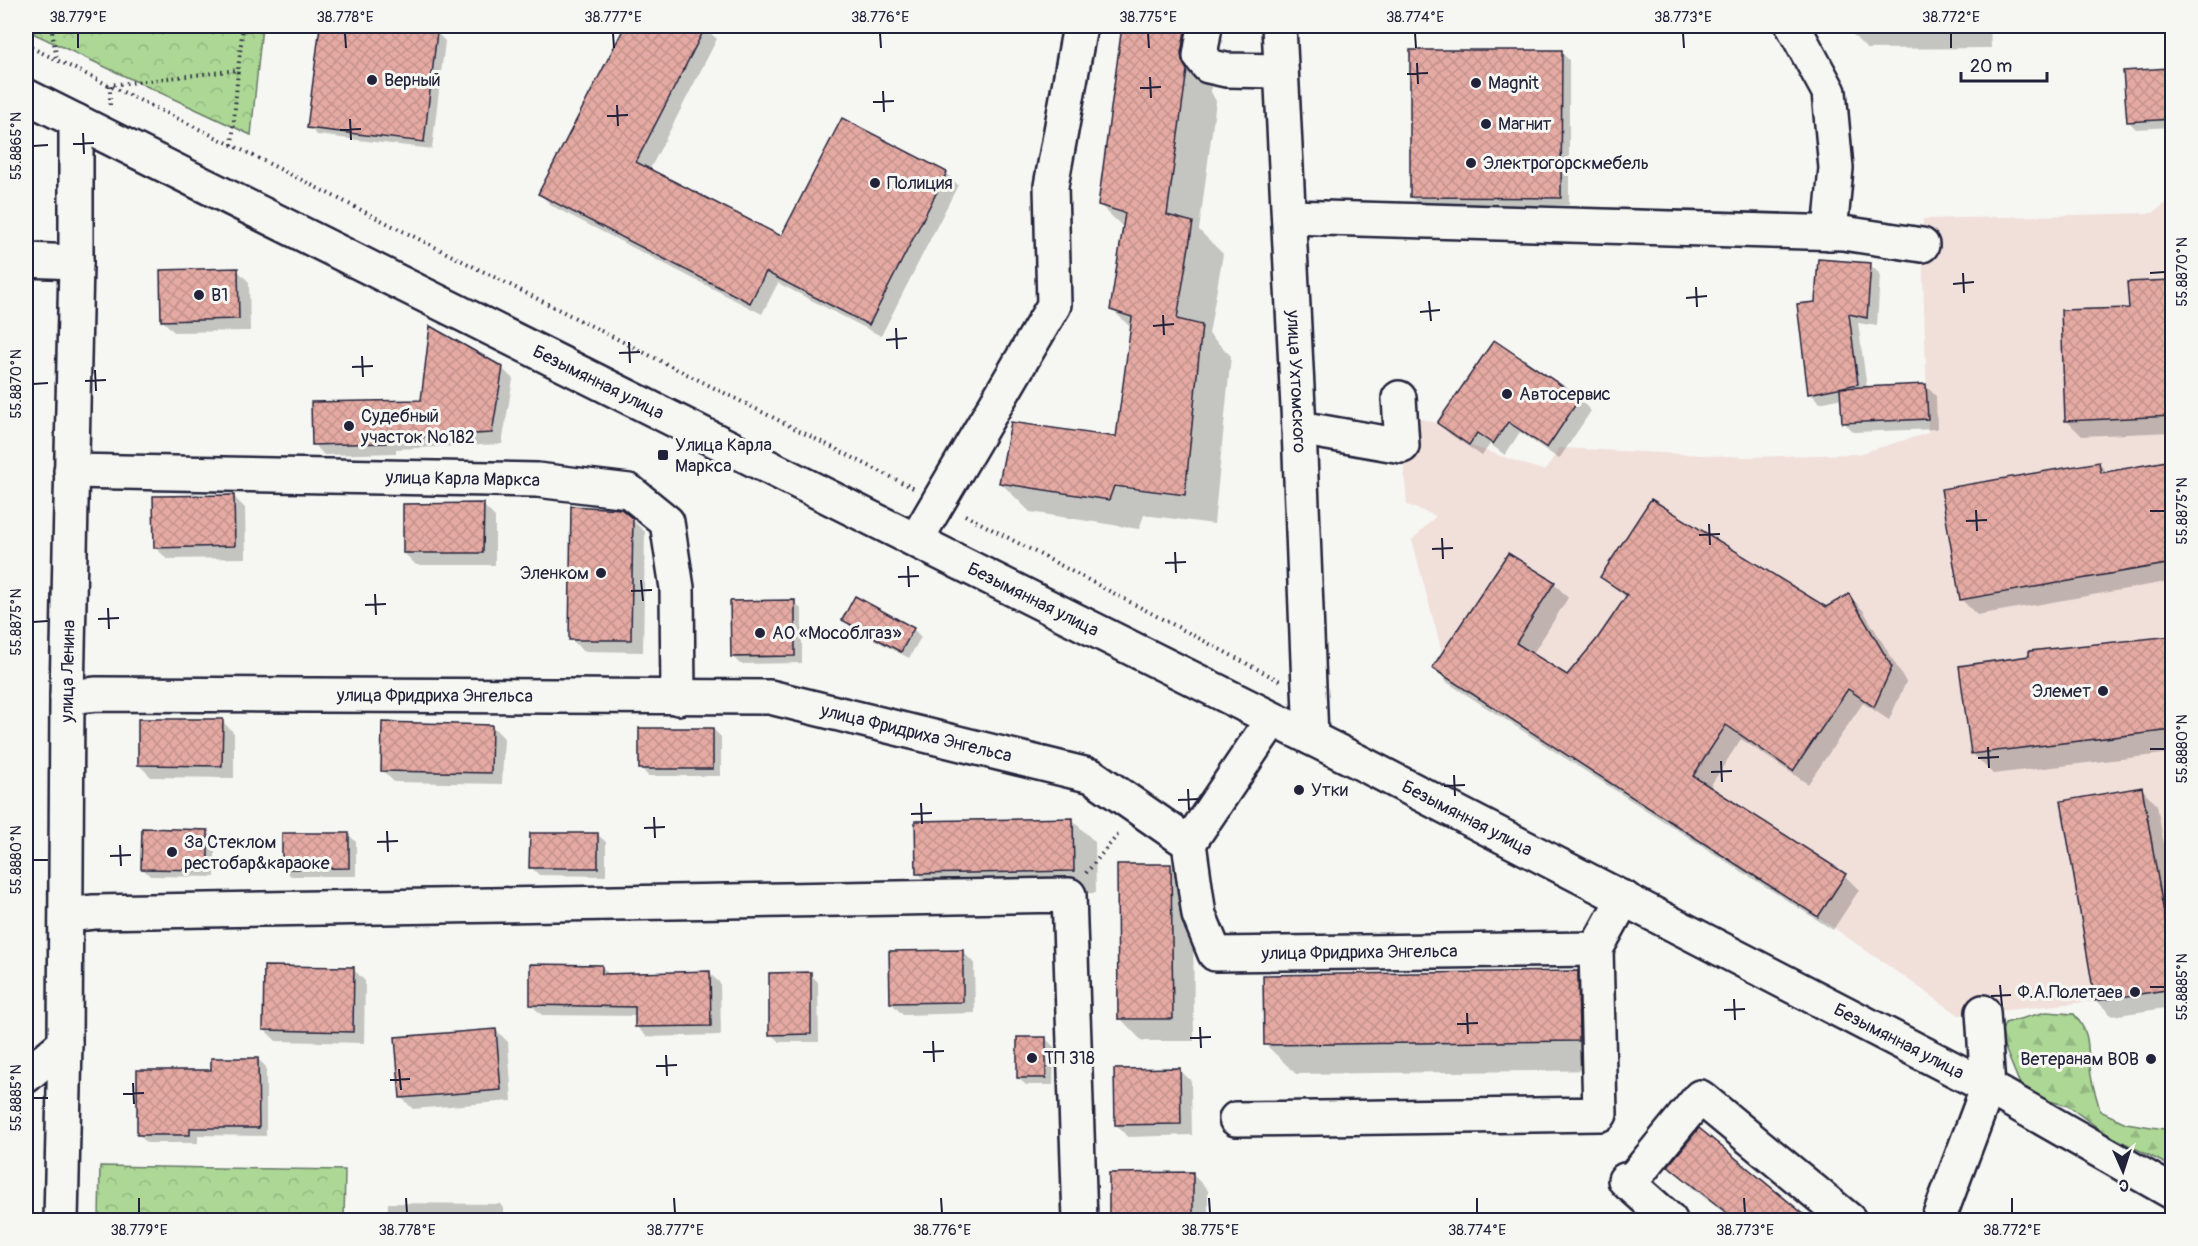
<svg xmlns="http://www.w3.org/2000/svg" width="2198" height="1246" viewBox="0 0 2198 1246" font-family="Pangolin,sans-serif">
	<style>
		.built { fill: #f1dfda }
		.forest { fill: url(#forest-firs); stroke: #677c68; stroke-width: 1.5 }
		.park { fill: url(#park-crowns); stroke: #677c68; stroke-width: 1.5 }
		.shadow { fill: #0003 }
		.building { fill: url(#building-cross-hatch); stroke: #22223b; stroke-width: 1.5 }
		.lines { fill: none; stroke-linecap: round; stroke-linejoin: round }
		.minor-casing { stroke: #22223b; stroke-width: 38 }
		.path { stroke: #22223b; stroke-width: 4; stroke-dasharray: 1.5 4.5; stroke-linecap: butt }
		.minor { stroke: #f6f6f2; stroke-width: 33 }
		.ticks { fill: none; stroke: #22223b; stroke-width: 2 }
		.poi-dot { fill: #22223b; stroke: #f6f6f2; stroke-width: 2 }
		.labels { text-anchor: middle; dominant-baseline: central; stroke-width: 6; stroke-linejoin: round; paint-order: stroke }
		.poi-label { font-size: 18px; fill: #22223b; stroke: #f6f6f2; text-anchor: start }
		.street-label { font-size: 18px; fill: #22223b; stroke: #f6f6f2 }
		.neatline { fill: none; stroke: #22223b; stroke-width: 2 }
		.ticks-label { font-size: 15px; text-anchor: middle; fill: #22223b }
	</style>
	<defs>
		<pattern id="forest-firs" width="22" height="20" patternUnits="userSpaceOnUse" patternTransform="scale(1.5)"><rect width="22" height="20" fill="#acd795"/><path d="M5 1l3.5 6h-7zM16 11l3.5 6h-7z" fill="#94b881"/></pattern>
		<pattern id="park-crowns" width="20" height="18" patternUnits="userSpaceOnUse" patternTransform="scale(1.5)"><rect width="20" height="18" fill="#acd795"/><path d="M2 6a3 3 0 1 1 6 0M12 15a3 3 0 1 1 6 0" fill="none" stroke="#94b881"/></pattern>
		<pattern id="building-cross-hatch" width="8" height="8" patternUnits="userSpaceOnUse" patternTransform="scale(1.5)"><rect width="8" height="8" fill="#e5aaa3"/><path d="M0 0l8 8M0 8l8-8" fill="none" stroke="#c4928d"/></pattern>
	</defs>
	<rect width="100%" height="100%" fill="#f6f6f2"/>
	<filter id="ink" filterUnits="userSpaceOnUse"><feTurbulence type="fractalNoise" baseFrequency=".0167" numOctaves="2"/><feDisplacementMap in="SourceGraphic" scale="12" xChannelSelector="R" yChannelSelector="G"/><feConvolveMatrix kernelMatrix="1 2 1 2 8 2 1 2 1" color-interpolation-filters="sRGB"/></filter>
	<g filter="url(#ink)">
		<path class="built" d="M2172 198V989L2095 1001 1959 1015 1818 917 1432 668 1442 652 1412 540 1436 516 1407 505 1400 414 1437 423 1469 445 1545 471 1559 448 1745 457 1858 454 1928 433 1922 245 1923 219 2153 213Z"/>
		<path class="forest" d="M2046 1012 2074 1014C2092 1037 2086 1042 2090 1068 2091 1083 2097 1097 2100 1111L2126 1123 2170 1130 2172 1127V1167L2105 1133 2068 1106 2024 1094 2000 1036 2005 1023Z"/>
		<g class="park">
			<path d="M26 26H262L251 135 26 30Z"/>
			<path d="M100 1166 345 1170 344 1220H99Z"/>
		</g>
		<g class="shadow">
			<path d="M321 26H393L392 28 437 33 445 41 432 149 317 135 309 127Z"/>
			<path d="M627 26H702L717 39 649 171 782 238 842 120 946 173 958 185 881 336 778 283 762 314 552 206 540 194Z"/>
			<path d="M1123 26H1209L1224 41 1216 53 1211 84V92L1216 101 1199 230 1223 254 1209 334 1231 356 1214 524 1144 515 1139 529 1030 512 1001 483 1117 439 1132 329 1112 309 1125 229 1099 204Z"/>
			<path d="M1844 26H1990L1991 48 1867 49Z"/>
			<path d="M1561 52 1569 60V205H1419L1411 197Z"/>
			<path d="M2168 70 2172 74V127L2136 129 2128 121Z"/>
			<path d="M1870 265 1880 274 1877 326 1858 323 1867 388 1926 386 1936 396 1937 429 1853 432 1843 422 1842 398 1820 403 1810 393 1817 303Z"/>
			<path d="M237 270 249 282 250 331 174 332 162 320Z"/>
			<path d="M2172 281V432L2082 436 2067 421 2131 309 2129 283Z"/>
			<path d="M1494 342 1579 399 1591 411 1559 459 1520 432 1505 455 1490 444 1482 456 1451 435 1439 423Z"/>
			<path d="M502 368 513 379 502 444 396 449V453L324 455 314 444Z"/>
			<path d="M2172 462V581L1977 615 1961 599 2099 464 2108 473Z"/>
			<path d="M233 496 245 508 246 558 167 559 155 547Z"/>
			<path d="M483 505 495 517V565H416L404 553Z"/>
			<path d="M632 520 645 532 643 652 583 651 571 639Z"/>
			<path d="M1602 577 1825 609 1849 596 1863 610 1906 682 1889 720 1863 703 1808 784 1741 739 1709 788 1845 876 1859 890 1833 930 1448 683 1434 668 1554 583 1568 598 1532 655 1568 677 1598 640 1627 598Z"/>
			<path d="M794 602 802 610V663L740 664 732 656Z"/>
			<path d="M844 620 913 629 921 637 909 658 852 628Z"/>
			<path d="M2172 637V753L1993 774 1973 754 2031 657V653Z"/>
			<path d="M222 721 234 733V778L151 777 139 765Z"/>
			<path d="M492 726 504 738 502 784 394 782 382 770Z"/>
			<path d="M713 729 721 737V776H648L641 768Z"/>
			<path d="M2142 789 2157 805 2172 889V1007L2112 1016 2096 1000Z"/>
			<path d="M1072 820 1095 842 1096 893 940 896 918 873Z"/>
			<path d="M207 831 215 839V877L150 876 142 868Z"/>
			<path d="M348 834 356 842V876H291L283 868Z"/>
			<path d="M598 835 606 842V876L539 875 531 867Z"/>
			<path d="M1170 865 1193 888 1194 1041H1142L1120 1018Z"/>
			<path d="M962 951 974 963 975 1013 903 1015 891 1003Z"/>
			<path d="M602 967 610 975 709 973 720 983 721 1035 647 1037 637 1027V1016L542 1015 531 1005Z"/>
			<path d="M353 969 365 981 364 1043 276 1041 264 1029Z"/>
			<path d="M1577 972 1607 1002 1609 1070 1296 1074 1266 1045Z"/>
			<path d="M810 974 818 982 819 1042H779L771 1034Z"/>
			<path d="M496 1030 508 1042 512 1101 413 1109 401 1097Z"/>
			<path d="M1046 1039 1054 1047 1053 1085H1026L1018 1078Z"/>
			<path d="M258 1059 266 1067V1136L198 1135V1143H147L139 1135 212 1072Z"/>
			<path d="M1179 1069 1191 1081 1192 1135 1128 1137 1116 1125Z"/>
			<path d="M1670 1166 1810 1220H1733L1692 1188Z"/>
			<path d="M1192 1174 1208 1190V1220H1111Z"/>
			<path d="M388 1203 500 1204 503 1208V1220H387Z"/>
		</g>
		<g class="building">
			<path d="M320 26H385L437 32 424 142 307 128Z"/>
			<path d="M625 26H706L636 162 781 236 842 118 947 172 869 325 766 272 750 303 538 194Z"/>
			<path d="M1122 26H1186L1181 53 1182 61 1187 70 1167 215 1193 222 1177 319 1202 325 1185 495 1114 486 1109 500 999 483 1011 422 1116 437 1132 317 1110 310 1125 213 1098 205Z"/>
			<path d="M1410 50H1562L1561 198 1410 197Z"/>
			<path d="M2169 68 2172 119 2127 122 2123 71Z"/>
			<path d="M1818 259 1871 263 1867 318 1849 314 1858 384 1808 394 1797 304 1815 302Z"/>
			<path d="M238 268 239 319 161 321 160 270Z"/>
			<path d="M2172 280V416L2065 421 2061 310 2129 308 2127 282Z"/>
			<path d="M430 326 503 367 492 433 386 439V443L312 445 311 402 421 400Z"/>
			<path d="M1494 340 1580 398 1547 448 1508 422 1493 444 1477 433 1469 445 1437 423Z"/>
			<path d="M1926 384 1928 419 1842 423 1840 388Z"/>
			<path d="M2172 460V563L1960 600 1941 489 2099 462 2101 473Z"/>
			<path d="M234 495 235 546 154 548 153 496Z"/>
			<path d="M1651 499 1826 607 1849 594 1892 667 1874 707 1848 689 1793 771 1726 725 1693 776 1846 874 1818 917 1432 668 1508 553 1555 582 1516 643 1567 675 1597 639 1627 595 1600 577Z"/>
			<path d="M484 503 483 553H403V504Z"/>
			<path d="M571 506 621 509 633 519 631 640H569Z"/>
			<path d="M855 596 914 628 901 652 842 620Z"/>
			<path d="M795 600V656L731 657 730 601Z"/>
			<path d="M2172 636V730L1971 754 1959 666 2029 656V651Z"/>
			<path d="M138 719H223L222 766 138 765Z"/>
			<path d="M382 722 492 725 491 773 381 771Z"/>
			<rect x="639" y="728" width="74" height="41"/>
			<path d="M2142 787 2172 959V989L2095 1001 2061 801Z"/>
			<path d="M1073 818 1074 871 916 874 915 821Z"/>
			<path d="M142 828 208 830V870L141 869Z"/>
			<path d="M282 833H349V868L282 869Z"/>
			<path d="M530 833H598V868H529Z"/>
			<path d="M1117 864H1171L1173 1019H1118Z"/>
			<path d="M963 950V1002L890 1003 889 951Z"/>
			<path d="M530 964 602 965V974L710 971 711 1026 635 1027V1007L530 1005Z"/>
			<path d="M264 966 354 967 353 1032 263 1030Z"/>
			<path d="M1578 971 1579 1041 1264 1045 1263 975Z"/>
			<path d="M811 972V1034L769 1035V973Z"/>
			<path d="M496 1029 501 1090 400 1098 395 1037Z"/>
			<rect x="1017" y="1037" width="29" height="41"/>
			<path d="M211 1058H258L259 1128H190V1135H137V1070H211Z"/>
			<path d="M1180 1068 1181 1124 1115 1125 1114 1069Z"/>
			<path d="M1699 1128 1812 1221H1737L1668 1166Z"/>
			<path d="M1193 1172V1221H1109V1173Z"/>
		</g>
		<g class="lines">
			<g class="minor-casing">
				<g id="minor">
					<path d="M1205 26 1200 56 1208 66 1226 70 1281 71"/>
					<path id="s1" d="M1279 26 1299 428 1311 738"/>
					<path d="M1793 26 1829 92 1836 168 1830 233"/>
					<path id="s2" d="M26 96 1359 762 1988 1087 2172 1192"/>
					<path d="M1289 217 1843 233 1922 245"/>
					<path d="M26 260 76 262"/>
					<path d="M1299 428 1402 446 1399 398"/>
					<path id="s3" d="M71 471 537 480 629 491 667 522 677 588 678 698"/>
					<path d="M916 540 1054 305 1051 186 1080 26"/>
					<path id="s4" d="M67 697 97 694 770 697 1092 776 1189 843 1199 915 1215 954 1596 949 1624 898"/>
					<path d="M1189 843 1272 720"/>
					<path d="M67 915 94 912 1069 895 1080 1220"/>
					<path d="M26 1076 65 1043"/>
					<path d="M1236 1119 1600 1114 1596 949"/>
					<path d="M1625 1180 1670 1220"/>
					<path d="M1629 1184 1700 1097 1849 1220"/>
					<path id="s5" d="M61 1220 65 1043 67 697 76 262V121"/>
					<path d="M1938 1220 1988 1087 1983 1012"/>
				</g>
			</g>
			<g class="path">
				<path d="M51 26 57 60"/>
				<path d="M26 45 232 145 913 488"/>
				<path d="M110 105V85L238 70 243 26"/>
				<path d="M232 145 238 70"/>
				<path d="M965 515 1280 681"/>
				<path d="M1086 873 1120 832"/>
			</g>
			<use href="#minor" class="minor"/>
		</g>
	</g>
	<path class="ticks" d="M78 33V48M345 33 346 48M613 33 614 48M880 33 881 48M1148 33 1149 48M1415 33 1416 48M1683 33 1684 48M1951 33V48M1417 63 1418 84M1407 74 1428 73M1150 77 1151 98M1140 88 1161 87M883 91 884 112M873 102 894 101M617 105 618 126M607 116 628 115M350 119 351 140M340 130 361 129M83 133 84 154M73 144 94 143M33 146 48 145M1963 273 1964 293M2150 273 2165 272M1953 284 1974 282M1696 287 1697 307M1686 298 1707 296M1429 301 1431 321M1420 312 1440 310M1163 315 1164 335M1153 326 1174 324M896 328 897 349M886 340 907 338M629 342 630 363M619 353 640 352M362 356 363 377M352 367 373 366M95 370 96 391M85 381 106 380M33 384 48 383M1976 510 1977 531M2150 511H2165M1966 521 1987 520M1709 524 1710 545M1699 535 1720 534M1442 538 1443 559M1432 549 1453 548M1175 552 1176 573M1165 563 1186 562M908 566 909 587M898 577 919 576M641 580 643 601M631 591 652 590M375 594 376 615M365 605 386 604M108 608 109 629M98 619 119 618M33 622 48 621M1988 747 1989 768M2150 749H2165M1978 758 1999 757M1721 761 1722 782M1711 772 1732 771M1454 775 1455 796M1444 786 1465 785M1188 789 1189 810M1178 800 1199 799M921 803 922 824M911 814 932 813M654 817 655 838M644 828 665 827M387 831 388 852M377 842 398 841M120 845 121 866M110 856 131 855M33 860H48M2000 985 2002 1006M2150 987H2165M1991 996 2011 995M1734 999 1735 1020M1724 1010 1745 1009M1467 1013 1468 1034M1457 1024 1478 1023M1200 1027 1201 1048M1190 1038 1211 1037M933 1041 934 1062M923 1052 944 1051M666 1055 667 1076M656 1066 677 1065M399 1069 401 1090M390 1080 410 1079M133 1083 134 1104M123 1094 144 1093M33 1098H48M139 1198V1213M406 1198 407 1213M674 1198 675 1213M941 1198 942 1213M1209 1198 1210 1213M1477 1198V1213M1744 1198 1745 1213M2012 1198V1213"/>
	<g class="poi-dot">
		<circle cx="372" cy="80" r="6"/>
		<circle cx="1476" cy="83" r="6"/>
		<circle cx="1486" cy="124" r="6"/>
		<circle cx="1471" cy="163" r="6"/>
		<circle cx="875" cy="183" r="6"/>
		<circle cx="199" cy="295" r="6"/>
		<circle cx="1507" cy="394" r="6"/>
		<circle cx="349" cy="426" r="6"/>
		<rect x="657" y="449" width="12" height="12" rx="3"/>
		<circle cx="601" cy="573" r="6"/>
		<circle cx="760" cy="633" r="6"/>
		<circle cx="2103" cy="691" r="6"/>
		<circle cx="1299" cy="790" r="6"/>
		<circle cx="172" cy="852" r="6"/>
		<circle cx="2135" cy="992" r="6"/>
		<circle cx="1032" cy="1058" r="6"/>
		<circle cx="2151" cy="1059" r="6"/>
	</g>
	<g class="labels">
		<g class="poi-label">
			<text x="384" y="80">Верный</text>
			<text x="1488" y="83">Magnit</text>
			<text x="1498" y="124">Магнит</text>
			<text x="1483" y="163">Электрогорскмебель</text>
			<text x="887" y="183">Полиция</text>
			<text x="211" y="295">B1</text>
			<text x="1519" y="394">Автосервис</text>
			<text x="361" y="416">Судебный<tspan x="361" dy="21">участок №182</tspan></text>
			<text x="675" y="445">Улица Карла<tspan x="675" dy="21">Маркса</tspan></text>
			<text x="589" y="573" text-anchor="end">Эленком</text>
			<text x="772" y="633">АО «Мособлгаз»</text>
			<text x="2091" y="691" text-anchor="end">Элемет</text>
			<text x="1311" y="790">Утки</text>
			<text x="184" y="842">За Стеклом<tspan x="184" dy="21">рестобар&amp;караоке</tspan></text>
			<text x="2123" y="992" text-anchor="end">Ф.А.Полетаев</text>
			<text x="1044" y="1058">ТП 318</text>
			<text x="2139" y="1059" text-anchor="end">Ветеранам ВОВ</text>
		</g>
		<g class="street-label">
			<text stroke="none"><textPath href="#s2" startOffset="640">Безымянная улица</textPath></text>
			<text stroke="none"><textPath href="#s1" startOffset="356">улица Ухтомского</textPath></text>
			<text stroke="none"><textPath href="#s3" startOffset="392">улица Карла Маркса</textPath></text>
			<text stroke="none"><textPath href="#s2" startOffset="1126">Безымянная улица</textPath></text>
			<text stroke="none"><textPath href="#s5" startOffset="549">улица Ленина</textPath></text>
			<text stroke="none"><textPath href="#s4" startOffset="368">улица Фридриха Энгельса</textPath></text>
			<text stroke="none"><textPath href="#s4" startOffset="854">улица Фридриха Энгельса</textPath></text>
			<text stroke="none"><textPath href="#s2" startOffset="1612">Безымянная улица</textPath></text>
			<text stroke="none"><textPath href="#s4" startOffset="1412">улица Фридриха Энгельса</textPath></text>
			<text stroke="none"><textPath href="#s2" startOffset="2098">Безымянная улица</textPath></text>
		</g>
	</g>
	<rect width="2198" height="1246" fill="none" stroke="#f6f6f2" stroke-width="66"/>
	<g transform="translate(2123 1171) rotate(177)" stroke="#f6f6f2" stroke-width="4.5" paint-order="stroke">
	<path d="M0-4.5L10 22L0 15L-10 22Z" fill="#22223b"/>
	<text y="-9" font-size="16" font-weight="bold" text-anchor="middle" fill="#22223b">С</text>
	</g>
	<path d="M1961 72v9h86v-9" fill="none" stroke="#22223b" stroke-width="3"/>
	<text x="1970" y="72" font-size="18" fill="#22223b" stroke="#f6f6f2" stroke-width="4.5" paint-order="stroke">20 m</text>
	<rect x="33" y="33" width="2132" height="1180" class="neatline"/>
	<g class="ticks-label">
		<text x="78" y="22">38.779°E</text>
		<text x="345" y="22">38.778°E</text>
		<text x="613" y="22">38.777°E</text>
		<text x="880" y="22">38.776°E</text>
		<text x="1148" y="22">38.775°E</text>
		<text x="1415" y="22">38.774°E</text>
		<text x="1683" y="22">38.773°E</text>
		<text x="1951" y="22">38.772°E</text>
		<text transform="translate(16 146) rotate(-90)" y="5">55.8865°N</text>
		<text transform="translate(2182 272) rotate(-90)" y="5">55.8870°N</text>
		<text transform="translate(16 384) rotate(-90)" y="5">55.8870°N</text>
		<text transform="translate(2182 511) rotate(-90)" y="5">55.8875°N</text>
		<text transform="translate(16 622) rotate(-90)" y="5">55.8875°N</text>
		<text transform="translate(2182 749) rotate(-90)" y="5">55.8880°N</text>
		<text transform="translate(16 860) rotate(-90)" y="5">55.8880°N</text>
		<text transform="translate(2182 987) rotate(-90)" y="5">55.8885°N</text>
		<text transform="translate(16 1098) rotate(-90)" y="5">55.8885°N</text>
		<text x="139" y="1235">38.779°E</text>
		<text x="407" y="1235">38.778°E</text>
		<text x="675" y="1235">38.777°E</text>
		<text x="942" y="1235">38.776°E</text>
		<text x="1210" y="1235">38.775°E</text>
		<text x="1477" y="1235">38.774°E</text>
		<text x="1745" y="1235">38.773°E</text>
		<text x="2012" y="1235">38.772°E</text>
	</g>
</svg>
